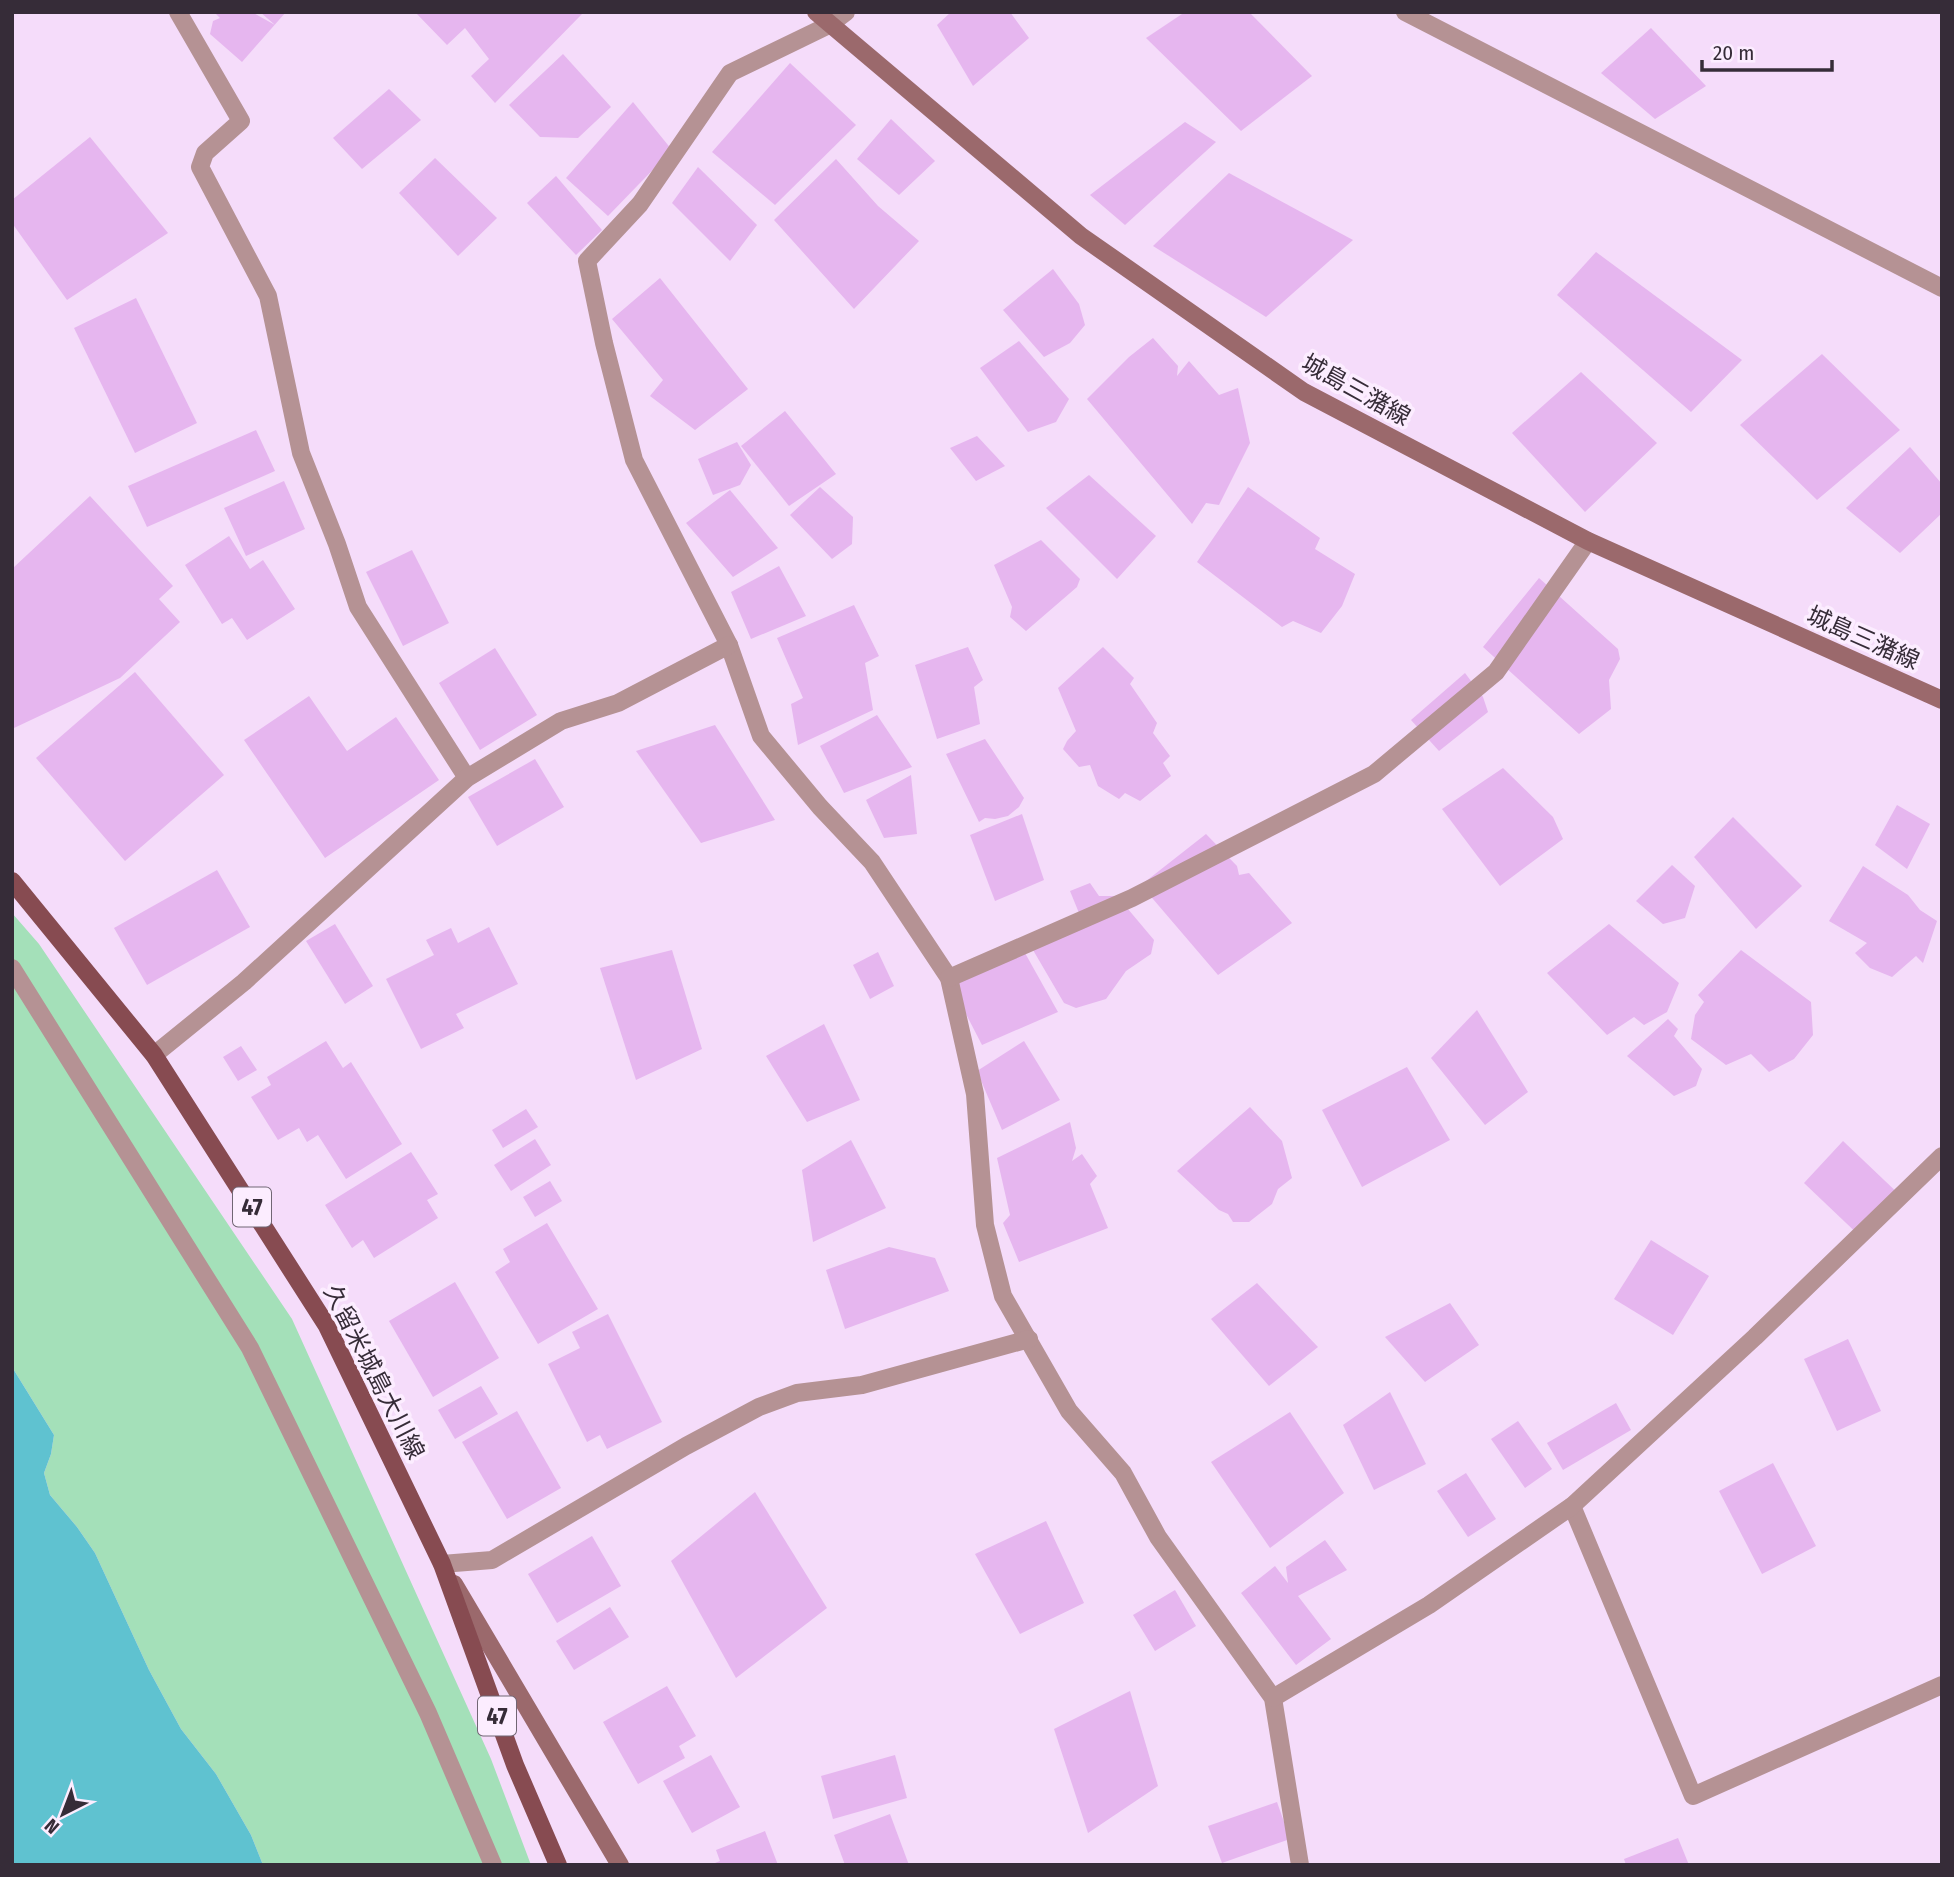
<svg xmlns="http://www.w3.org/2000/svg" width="1954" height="1877" viewBox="0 0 1954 1877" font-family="'Fira Sans Condensed','Noto Sans JP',sans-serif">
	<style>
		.green { fill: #a4e0b9 }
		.water { fill: #5fc2d0 }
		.building { fill: #e6b6ef }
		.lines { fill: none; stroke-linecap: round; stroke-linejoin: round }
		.lane { stroke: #b59294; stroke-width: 18 }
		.street { stroke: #b59294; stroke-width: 18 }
		.secondary { stroke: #9b696c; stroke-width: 18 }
		.primary { stroke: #874b51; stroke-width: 18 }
		.labels { text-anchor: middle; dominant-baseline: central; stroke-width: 7; stroke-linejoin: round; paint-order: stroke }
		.shield { fill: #fcedff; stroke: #716674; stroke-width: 2 }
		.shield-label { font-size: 23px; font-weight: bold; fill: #362c38 }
		.street-label { font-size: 24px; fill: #362c38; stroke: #fcedff }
	</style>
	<rect width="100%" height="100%" fill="#f5dcfa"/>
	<path class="green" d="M12 913 39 944 292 1319 491 1759 531 1865H263L251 1835 216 1774 181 1729 149 1670 95 1553 77 1527 50 1495 44 1473 51 1454 54 1435 12 1367Z"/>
	<path class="water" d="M12 1367 54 1435 51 1454 44 1473 50 1495 77 1527 95 1553 149 1670 181 1729 216 1774 251 1835 263 1865H12Z"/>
	<g class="building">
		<path d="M214 12H252L275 25 260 12H286L242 62 210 34 213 21 220 18Z"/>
		<path d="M415 12H580L582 14 495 103 471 76 489 59 465 28 447 45Z"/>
		<path d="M951 12H1010L1029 38 973 86 937 25Z"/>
		<path d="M1185 12H1249L1312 76 1241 131 1146 38Z"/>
		<path d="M1651 28 1706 86 1655 119 1601 73Z"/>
		<path d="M563 54 611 107 578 138 540 137 509 105Z"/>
		<path d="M790 63 856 125 775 205 712 152Z"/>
		<path d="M389 89 421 120 362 169 333 138Z"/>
		<path d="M633 102 672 150 608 216 566 178Z"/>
		<path d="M891 119 935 161 899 195 857 159Z"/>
		<path d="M1185 122 1216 142 1125 225 1090 195Z"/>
		<path d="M90 137 168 233 67 300 12 223V200Z"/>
		<path d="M435 158 497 218 458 256 399 193Z"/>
		<path d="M836 159 878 206 919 241 854 309 774 220Z"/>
		<path d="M698 167 757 225 730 261 672 203Z"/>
		<path d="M1229 173 1353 240 1266 317 1153 246Z"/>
		<path d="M556 176 602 230 576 255 527 203Z"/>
		<path d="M1596 252 1742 360 1691 412 1557 295Z"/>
		<path d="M1053 269 1079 304 1085 325 1070 343 1044 357 1003 310Z"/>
		<path d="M660 278 748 389 695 430 650 396 663 380 612 319Z"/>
		<path d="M136 298 197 423 135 453 74 328Z"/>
		<path d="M1153 338 1178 366 1177 376 1189 361 1219 395 1238 388 1250 443 1219 505 1206 503 1192 524 1087 399 1129 357Z"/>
		<path d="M1019 341 1069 399 1056 422 1028 432 980 368Z"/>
		<path d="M1822 354 1900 430 1817 500 1740 425Z"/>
		<path d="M1581 372 1657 443 1585 512 1512 433Z"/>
		<path d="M785 411 836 474 789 506 741 446Z"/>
		<path d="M256 430 275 471 147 527 128 486Z"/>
		<path d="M977 436 1005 466 976 481 950 448Z"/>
		<path d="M737 442 751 465 740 485 713 495 698 459Z"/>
		<path d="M1910 447 1942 484V513L1900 553 1846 508Z"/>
		<path d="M1089 475 1156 536 1117 579 1046 508Z"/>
		<path d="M284 481 305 529 246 556 224 508Z"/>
		<path d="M820 487 853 517 852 544 832 559 790 515Z"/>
		<path d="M1248 487 1320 538 1315 549 1355 574 1342 606 1321 633 1293 621 1282 627 1197 562Z"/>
		<path d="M730 490 778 548 733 577 686 523Z"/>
		<path d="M90 496 173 586 159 599 180 622 120 678 14 728 12 726V569Z"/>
		<path d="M229 536 250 569 263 560 295 609 247 640 232 618 222 624 185 565Z"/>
		<path d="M1041 540 1080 579 1077 587 1026 631 1010 617 1012 607 994 565Z"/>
		<path d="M412 550 449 623 403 646 366 572Z"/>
		<path d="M779 566 806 616 751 639 731 592Z"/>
		<path d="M1539 578 1618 649 1620 659 1609 680 1611 709 1579 734 1483 647Z"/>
		<path d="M854 605 879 656 865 663 873 710 798 745 791 704 803 698 777 638Z"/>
		<path d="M968 647 983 680 974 687 980 724 937 739 915 665Z"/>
		<path d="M1103 647 1134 678 1130 684 1157 723 1153 733 1170 756 1163 763 1171 776 1140 801 1125 793 1119 799 1098 786 1090 765 1079 767 1063 749 1067 741 1076 731 1058 688Z"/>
		<path d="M495 648 537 715 480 750 439 683Z"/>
		<path d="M135 672 224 775 125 861 36 758Z"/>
		<path d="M1465 673 1483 697 1488 712 1439 751 1411 720Z"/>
		<path d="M309 696 347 751 396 717 439 780 325 858 244 740Z"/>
		<path d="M877 715 912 767 844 793 820 746Z"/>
		<path d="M715 725 775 820 701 843 636 751Z"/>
		<path d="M985 739 1024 798 1019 807 1008 816 995 819 985 818 979 822 946 754Z"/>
		<path d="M535 759 564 807 497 846 468 797Z"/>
		<path d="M1503 768 1553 817 1563 839 1500 886 1442 809Z"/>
		<path d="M911 775 917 834 884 838 866 800Z"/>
		<path d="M1897 805 1930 824 1907 869 1875 845Z"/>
		<path d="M1022 814 1044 880 995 901 970 835Z"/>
		<path d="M1733 817 1802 886 1756 929 1694 857Z"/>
		<path d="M1206 834 1237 866 1239 875 1249 873 1292 923 1218 975 1141 885Z"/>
		<path d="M1672 865 1695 886 1685 918 1663 924 1636 901Z"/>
		<path d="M1863 866 1908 895 1920 910 1937 921 1923 963 1916 956 1892 977 1870 968 1855 953 1867 943 1829 921Z"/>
		<path d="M217 870 250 927 147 985 114 928Z"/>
		<path d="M1090 883 1099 896H1117L1154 940 1151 954 1126 971 1106 999 1076 1008 1064 1003 1026 938 1079 913 1070 891Z"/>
		<path d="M335 924 373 986 345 1004 306 941Z"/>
		<path d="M1609 924 1679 983 1667 1012 1644 1025 1634 1017 1607 1035 1547 973Z"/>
		<path d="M489 927 518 984 456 1014 464 1028 421 1049 386 979 434 955 426 940 451 928 458 943Z"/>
		<path d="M672 950 702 1049 636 1080 600 968Z"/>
		<path d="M1741 950 1811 1002 1813 1035 1794 1059 1769 1072 1751 1054 1726 1065 1691 1039 1695 1015 1704 1002 1698 995Z"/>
		<path d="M878 952 894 986 870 999 853 965Z"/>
		<path d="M1025 953 1058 1012 982 1045 951 985Z"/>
		<path d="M1477 1010 1528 1092 1485 1125 1431 1058Z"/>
		<path d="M1668 1019 1678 1029 1674 1036 1702 1069 1696 1086 1674 1096 1627 1056Z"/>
		<path d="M824 1024 860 1100 807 1122 766 1056Z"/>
		<path d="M326 1041 343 1068 351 1062 402 1144 346 1179 318 1135 307 1142 299 1128 278 1140 251 1097 271 1085 267 1077Z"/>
		<path d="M1024 1041 1060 1100 1002 1130 977 1071Z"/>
		<path d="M241 1046 257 1070 238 1081 223 1057Z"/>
		<path d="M1407 1067 1450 1140 1362 1187 1322 1110Z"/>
		<path d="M1250 1107 1282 1141 1292 1178 1278 1189 1272 1204 1249 1222H1233L1228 1214 1219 1210 1177 1171Z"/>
		<path d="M526 1109 538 1127 503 1148 492 1130Z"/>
		<path d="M1070 1122 1076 1148 1072 1161 1082 1154 1097 1176 1090 1184 1108 1228 1019 1262 1003 1223 1010 1215 997 1158Z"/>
		<path d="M535 1139 551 1165 511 1191 494 1165Z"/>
		<path d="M851 1140 886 1208 813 1242 802 1170Z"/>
		<path d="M1843 1141 1904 1199 1865 1241 1804 1183Z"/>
		<path d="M411 1152 438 1194 427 1200 438 1218 374 1258 363 1240 352 1248 325 1205Z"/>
		<path d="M550 1181 562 1201 535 1217 523 1197Z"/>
		<path d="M547 1223 598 1309 538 1344 495 1272 510 1262 503 1249Z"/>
		<path d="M1651 1240 1709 1276 1673 1335 1614 1299Z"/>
		<path d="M889 1247 935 1258 949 1291 845 1329 826 1270Z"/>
		<path d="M455 1282 499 1358 433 1397 389 1321Z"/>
		<path d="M1257 1283 1318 1347 1269 1386 1211 1319Z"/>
		<path d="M1450 1303 1479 1345 1425 1382 1385 1337Z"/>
		<path d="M608 1314 662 1422 607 1449 600 1435 587 1442 548 1364 580 1348 572 1332Z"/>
		<path d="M1848 1339 1881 1411 1837 1431 1804 1359Z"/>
		<path d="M481 1386 498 1414 455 1439 438 1410Z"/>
		<path d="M1390 1392 1426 1464 1374 1490 1343 1425Z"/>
		<path d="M1616 1403 1631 1430 1563 1470 1547 1443Z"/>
		<path d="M517 1411 561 1488 507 1519 462 1442Z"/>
		<path d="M1290 1412 1344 1493 1270 1548 1211 1462Z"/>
		<path d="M1518 1421 1552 1469 1525 1488 1491 1439Z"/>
		<path d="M1773 1463 1816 1546 1762 1574 1719 1491Z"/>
		<path d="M1466 1473 1496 1519 1468 1537 1437 1491Z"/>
		<path d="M755 1492 827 1608 736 1678 671 1561Z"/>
		<path d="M1046 1521 1084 1603 1020 1634 975 1554Z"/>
		<path d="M592 1536 621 1586 557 1623 528 1574Z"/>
		<path d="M1325 1540 1347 1570 1298 1596 1331 1639 1296 1665 1241 1593 1275 1566 1288 1583 1286 1567Z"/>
		<path d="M1175 1590 1196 1626 1155 1651 1133 1615Z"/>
		<path d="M610 1607 629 1637 574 1670 556 1641Z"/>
		<path d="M667 1686 696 1736 679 1746 685 1758 638 1784 603 1722Z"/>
		<path d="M1130 1691 1158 1786 1088 1833 1054 1729Z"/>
		<path d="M711 1755 740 1807 692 1833 663 1781Z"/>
		<path d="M895 1755 907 1798 833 1819 821 1776Z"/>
		<path d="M1277 1802 1290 1839 1222 1863 1208 1826Z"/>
		<path d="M890 1814 909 1865H845L834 1835Z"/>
		<path d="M765 1831 778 1865H710L720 1861 716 1850Z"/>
		<path d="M1678 1838 1689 1865H1626L1624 1859Z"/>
	</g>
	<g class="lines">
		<path class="lane" d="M12 968 250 1348 428 1713 493 1865"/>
		<g class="street">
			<path d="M178 12 241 121 205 153 200 167 268 296 301 453 337 544 358 607 467 778"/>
			<path d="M846 12 829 25 730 73 640 204 587 261 604 343 634 460 729 645 761 736 820 807 872 862 949 978 975 1094 985 1225 1003 1296 1069 1411 1123 1473 1158 1537 1273 1698 1300 1865"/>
			<path d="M1405 12 1942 288"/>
			<path d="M949 978 1132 898 1374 774 1496 672 1588 541"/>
			<path d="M154 1055 244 982 467 778 561 721 618 703 729 645"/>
			<path d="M1572 1506 1693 1796 1942 1685"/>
			<path d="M442 1564 492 1560 686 1446 759 1407 797 1393 862 1385 1029 1339"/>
			<path d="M1273 1698 1429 1605 1572 1506 1755 1337 1942 1156"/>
		</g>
		<g class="secondary">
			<path d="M816 12 1081 236 1304 392 1588 541 1942 700"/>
			<path d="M454 1584 620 1865"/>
		</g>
		<path class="primary" d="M12 881 154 1055 327 1326 442 1564 515 1765 558 1865"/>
	</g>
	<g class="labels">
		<g class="shield">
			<rect x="233" y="1187.5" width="38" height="39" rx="5"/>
			<rect x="478" y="1696.5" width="38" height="39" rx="5"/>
		</g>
		<g class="shield-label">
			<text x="252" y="1207">47</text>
			<text x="497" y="1716">47</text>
		</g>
		<g class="street-label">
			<text transform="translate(1356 390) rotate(29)">城島三潴線</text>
			<text transform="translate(1863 638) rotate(24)">城島三潴線</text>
			<text transform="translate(374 1372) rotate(63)">久留米城島大川線</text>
		</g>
	</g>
	<rect width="1954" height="1877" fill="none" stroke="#362c38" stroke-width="28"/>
	<g transform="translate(63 1814) rotate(222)" stroke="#fcedff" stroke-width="5" paint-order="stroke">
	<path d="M0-5L12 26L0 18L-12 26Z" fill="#362c38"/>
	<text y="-10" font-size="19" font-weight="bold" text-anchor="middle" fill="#362c38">N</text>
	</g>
	<path d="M1702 60v10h130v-10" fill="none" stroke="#362c38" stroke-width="3.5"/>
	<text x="1713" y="60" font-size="21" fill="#362c38" stroke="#fcedff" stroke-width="5" paint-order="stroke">20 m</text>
</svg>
